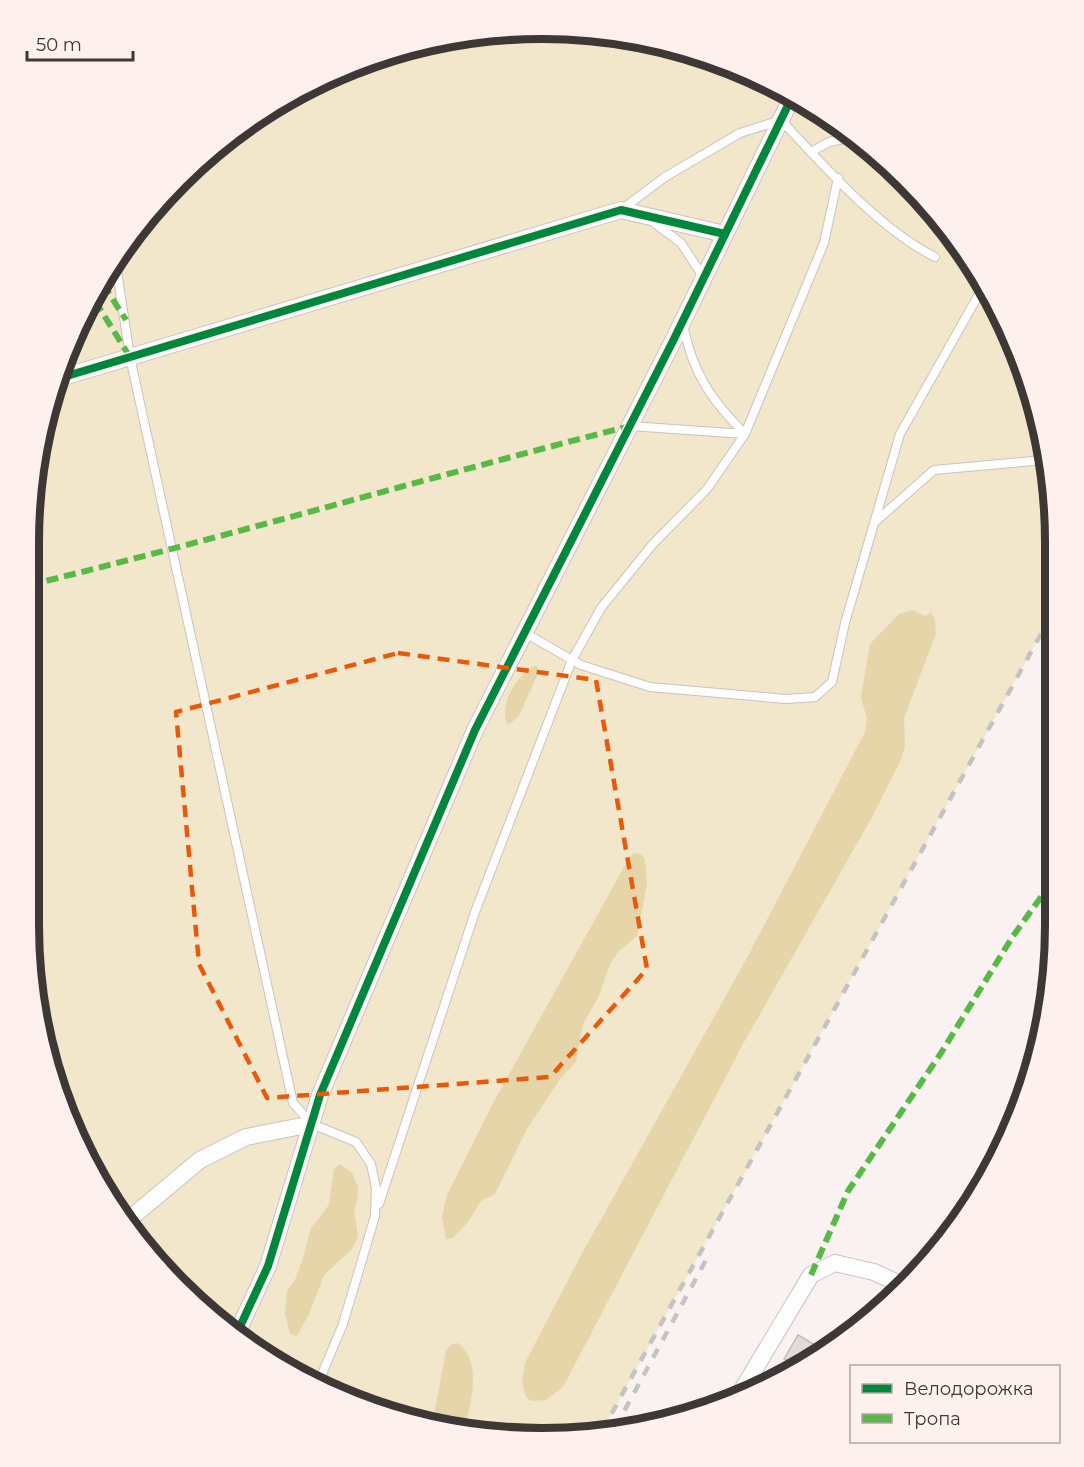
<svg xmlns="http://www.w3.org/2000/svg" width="1084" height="1467" viewBox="0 0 1084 1467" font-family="Montserrat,sans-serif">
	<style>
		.green { fill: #f2e6cb }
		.forest { fill: #e6d5a8 }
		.building { fill: #e6d9d9; stroke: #c2bcbb; stroke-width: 1.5 }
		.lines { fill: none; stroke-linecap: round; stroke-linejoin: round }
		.service-casing { stroke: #cac3c1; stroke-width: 10 }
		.minor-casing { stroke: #cac3c1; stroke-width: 18 }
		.service { stroke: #fefdfd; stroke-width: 8 }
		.minor { stroke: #fefdfd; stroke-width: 16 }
		.rail { stroke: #c5c3c2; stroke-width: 4.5; stroke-dasharray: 10 10; stroke-linecap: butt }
		.quiet { stroke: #58b947; stroke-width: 6; stroke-dasharray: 12 6; stroke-linecap: butt }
		.cycleway-casing { stroke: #fef0ec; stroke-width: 11 }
		.cycleway { stroke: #00873e; stroke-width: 8 }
		.marked { fill: none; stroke: #e8590c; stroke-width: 4.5; stroke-dasharray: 12 8; stroke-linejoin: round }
		.rim { fill: none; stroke: #3d3735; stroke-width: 8 }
	</style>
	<rect width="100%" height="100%" fill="#faf2f0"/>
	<path class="green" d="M509 30 609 33 707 56 799 97 881 156 950 230 1017 346 1051 475 1052 614 602 1431 576 1437 441 1429 315 1385 179 1288 97 1182 46 1058 29 925 30 509 46 409 115 256 230 134 315 81 409 46Z"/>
	<g class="forest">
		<path d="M913 610 925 616 931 613 935 619 936 634 904 718 905 747 900 762 871 819 743 1044 563 1387 546 1400 531 1401 526 1397 522 1383 525 1363 579 1259 748 956 865 732 867 719 861 697 870 644 899 614Z"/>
		<path d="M536 665 539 671 519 716 508 725C497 706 518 673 536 665Z"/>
		<path d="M634 853 641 854 645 860 647 883 637 936 619 951 610 964 599 996 583 1024 576 1062 560 1079 527 1129 495 1194 481 1201 468 1222 453 1238 446 1239 442 1217 447 1195 491 1107 629 858Z"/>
		<path d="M340 1164 352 1173 358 1187 357 1201 354 1209 358 1236 352 1249 324 1275 309 1314 297 1336 290 1334 285 1313 287 1291 295 1280 303 1258 311 1228 329 1205 334 1169Z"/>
		<path d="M458 1343C483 1362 471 1404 464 1430L432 1425 446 1351 450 1345Z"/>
	</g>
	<path class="building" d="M798 1335 817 1346 811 1358 796 1366 784 1359Z"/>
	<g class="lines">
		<g class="service-casing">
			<g id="service">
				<path d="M811 152 829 142 854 137"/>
				<path d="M621 210 665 177 740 133 781 120C823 165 879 229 935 257"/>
				<path d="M653 222 681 243 704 278"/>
				<path d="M115 258 130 357 293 1103 312 1124 356 1142 371 1164 376 1188 375 1216 343 1324 317 1386"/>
				<path d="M630 426 745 434C711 400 692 372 683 324"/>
				<path d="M875 522 934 470 1033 461 1046 456"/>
				<path d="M525 633 581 665 650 687 786 699 815 697 832 682 845 623 900 434 983 287"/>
				<path d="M379 1204 475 912 572 660 601 608 652 545 707 489 745 434 824 243 838 178"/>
			</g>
		</g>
		<g class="minor-casing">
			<g id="minor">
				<path d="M60 378 621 210 725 234"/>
				<path d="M127 1221 200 1160 246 1137 312 1124"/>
				<path d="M238 1331 268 1266 320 1095 475 730 673 341 793 95"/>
				<path d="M736 1400 811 1275 835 1263 874 1272 904 1286"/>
			</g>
		</g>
		<use href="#service" class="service"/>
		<use href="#minor" class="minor"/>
		<g class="rail">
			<path d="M615 1428 706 1260"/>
			<path d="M602 1431 1052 614"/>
		</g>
		<g class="quiet">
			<path d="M103 284 126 320"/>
			<path d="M95 301 130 357"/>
			<path d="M29 585C231 536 429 477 630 426"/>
			<path d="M811 1275 848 1191 941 1053 1013 936 1054 879"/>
		</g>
		<g class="cycleway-casing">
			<g id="cycleway">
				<path d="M60 378 621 210 725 234"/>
				<path d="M238 1331 268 1266 320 1095 475 730 673 341 793 95"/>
			</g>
		</g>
		<use href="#cycleway" class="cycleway"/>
	</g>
	<path class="marked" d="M398 653 596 680 647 969 550 1077 267 1098 199 964 176 712Z"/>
	<path d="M0 0H1084V1467H0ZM542 39H542A503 503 0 0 1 1045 542V925A503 503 0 0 1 542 1428H542A503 503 0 0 1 39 925V542A503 503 0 0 1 542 39Z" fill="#fef0ec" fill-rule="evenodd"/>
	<path class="rim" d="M542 39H542A503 503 0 0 1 1045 542V925A503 503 0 0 1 542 1428H542A503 503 0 0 1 39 925V542A503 503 0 0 1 542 39Z"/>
	<rect x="850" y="1365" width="210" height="78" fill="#fef0ec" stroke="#b1a6a3" stroke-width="1.5"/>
	<rect x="862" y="1384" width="30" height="9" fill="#00873e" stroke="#b1a6a3" stroke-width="1.5"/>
	<text x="904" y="1395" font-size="18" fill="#3d3735">Велодорожка</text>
	<rect x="862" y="1414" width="30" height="9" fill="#58b947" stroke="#b1a6a3" stroke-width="1.5"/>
	<text x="904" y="1425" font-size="18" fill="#3d3735">Тропа</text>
	<path d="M27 51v9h106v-9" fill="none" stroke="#3d3735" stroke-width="3"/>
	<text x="36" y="51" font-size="18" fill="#3d3735" stroke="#fef0ec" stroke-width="4.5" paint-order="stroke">50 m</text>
</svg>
